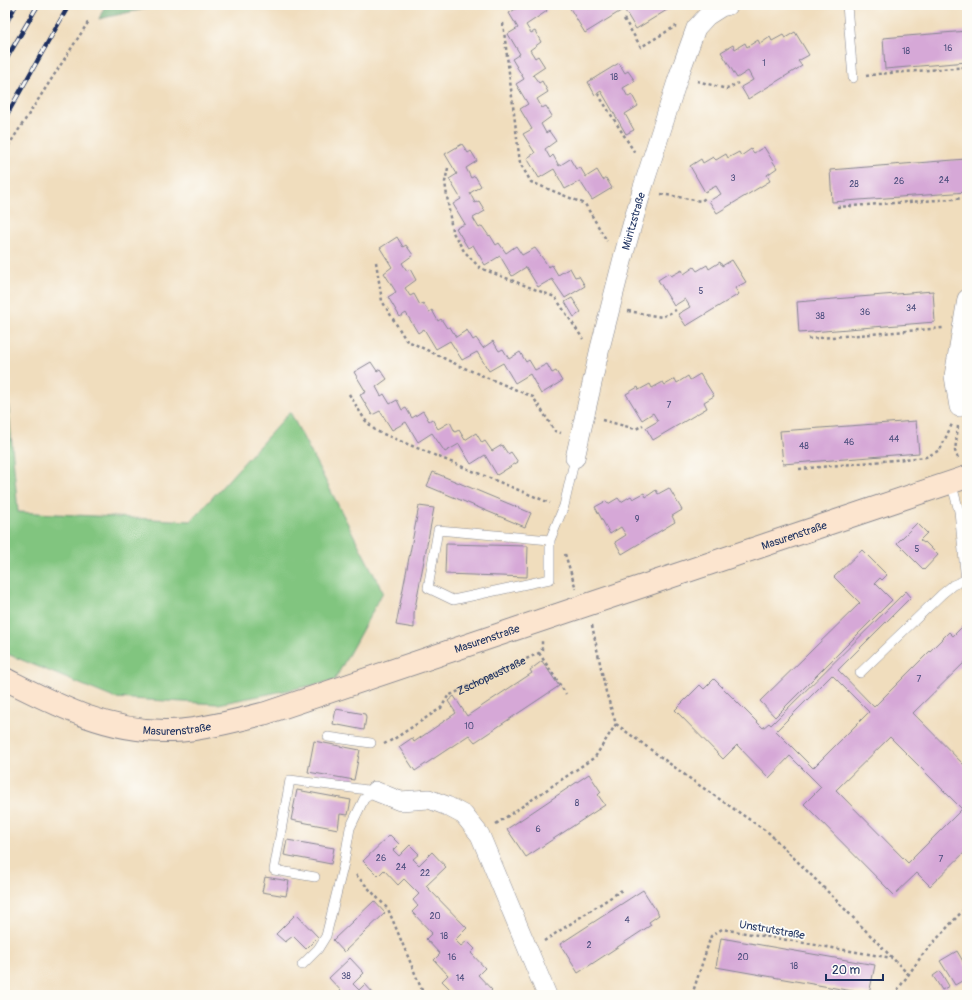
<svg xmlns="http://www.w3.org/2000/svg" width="972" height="1000" viewBox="0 0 972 1000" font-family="Pangolin,sans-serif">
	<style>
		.green { fill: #81c57f; stroke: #4e7a6e }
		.forest { fill: #68aa6e; stroke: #426c66 }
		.building { fill: #d6a8d7; fill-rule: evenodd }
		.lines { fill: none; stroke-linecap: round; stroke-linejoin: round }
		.lane-casing { stroke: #86868e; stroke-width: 10 }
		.street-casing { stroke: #86868e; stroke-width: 20 }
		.secondary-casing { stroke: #86868e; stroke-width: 24 }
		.path { stroke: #86868e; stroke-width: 2.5; stroke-dasharray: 3 3; stroke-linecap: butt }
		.lane { stroke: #fff; stroke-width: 9 }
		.street { stroke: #fff; stroke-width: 19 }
		.secondary { stroke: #fce5cf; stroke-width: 22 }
		.rail-casing { stroke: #1b2f5e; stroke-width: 4.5 }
		.rail { stroke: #fdfcf7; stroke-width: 3; stroke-dasharray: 9; stroke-linecap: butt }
		.labels { text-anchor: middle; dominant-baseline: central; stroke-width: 3.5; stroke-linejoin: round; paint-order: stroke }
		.number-label { font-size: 9px; fill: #4a4d7c }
		.street-label { font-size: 11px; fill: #1b2f5e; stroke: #fdfcf7 }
	</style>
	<rect width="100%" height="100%" fill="#fdfcf7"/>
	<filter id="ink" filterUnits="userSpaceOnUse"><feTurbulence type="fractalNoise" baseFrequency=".025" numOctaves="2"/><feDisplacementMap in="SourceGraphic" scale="8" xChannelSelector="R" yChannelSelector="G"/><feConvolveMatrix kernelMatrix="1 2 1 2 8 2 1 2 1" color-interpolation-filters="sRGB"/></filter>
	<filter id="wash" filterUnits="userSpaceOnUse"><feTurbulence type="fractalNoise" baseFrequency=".012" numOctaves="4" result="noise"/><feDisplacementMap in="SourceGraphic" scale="16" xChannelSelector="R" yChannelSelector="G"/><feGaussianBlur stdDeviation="0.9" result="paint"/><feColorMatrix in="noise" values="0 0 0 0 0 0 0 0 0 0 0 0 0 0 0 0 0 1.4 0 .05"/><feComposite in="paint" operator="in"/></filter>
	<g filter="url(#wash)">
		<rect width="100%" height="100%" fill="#f0ddbd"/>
		<path class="green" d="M5 368 18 512 191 521 290 412 383 592 334 681 218 704 114 698 5 653Z"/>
		<path class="forest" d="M105 5H162L99 19Z"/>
		<g id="blocks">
			<g class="building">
				<path d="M522 5H543L547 11 526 25 531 33 535 31 541 42 530 50 535 58 538 56 545 67 533 75 539 83 542 81 548 92 537 99 542 108 546 106 552 116 541 124 546 133 549 131 556 141 545 149 550 158 553 155 559 166 570 159 576 169 580 167 586 177 597 170 603 180 606 178 612 188 592 200 580 181 565 189 554 169 539 178 527 158 535 153 523 134 532 129 520 109 528 104 516 84 524 79 512 59 520 54 508 34 518 28 509 13Z"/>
				<path d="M568 5H585L588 9 595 5H675L636 29 624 9 585 33Z"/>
				<path d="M967 31V62L885 69 883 38Z"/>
				<path d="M795 32 809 55 798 61 802 66 748 99 741 87 753 80 748 71 737 78 721 52 733 45 735 49 745 43 747 47 758 40 760 44 770 37 772 41 783 35 785 38Z"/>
				<path d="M619 63 625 73 628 71 635 81 623 88 628 97 632 95 638 106 625 114 634 130 626 134 601 91 595 95 588 82Z"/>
				<path d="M462 144 468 153 471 151 477 161 466 168 471 178 475 176 481 186 470 193 475 203 479 201 485 211 473 218 479 228 482 226 489 236 490 235 496 245 499 243 506 253 516 246 522 255 535 248 549 267 552 265 558 275 570 268 575 277 579 276 585 286 565 298 552 279 538 287 526 267 512 276 500 256 485 265 473 245 468 248 456 228 465 224 453 204 461 199 449 179 457 174 445 154Z"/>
				<path d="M764 147 777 168 767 175 770 181 717 213 709 201 721 194 716 186 705 192 690 166 701 159 703 163 713 157 716 160 726 154 728 158 739 152 741 156 751 149 754 153Z"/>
				<path d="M966 159 967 192 832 202 830 170Z"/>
				<path d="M397 237 403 247 406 245 413 255 402 263 407 271 410 269 416 280 405 288 410 296 414 294 420 305 423 303 429 312 432 310 438 321 441 319 447 328 450 327 456 337 467 330 473 340 476 338 483 348 493 341 499 351 503 349 509 359 520 352 526 362 529 360 535 370 547 364 552 373 556 371 562 381 541 394 530 374 515 383 503 363 489 371 477 352 462 360 450 341 436 349 424 329 418 333 406 313 400 317 388 297 396 292 384 273 392 267 380 248Z"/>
				<path d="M732 260 746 282 735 288 739 294 686 326 678 314 690 307 687 302 685 299 674 306 658 280 669 273 671 276 682 270 684 274 694 267 697 271 707 265 709 269 720 262 722 266Z"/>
				<path d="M933 291 935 322 799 333 797 302Z"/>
				<path d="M572 298 581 312 574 317 565 302Z"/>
				<path d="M371 362 377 371 380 369 387 379 376 387 381 396 384 394 390 404 397 400 402 410 406 408 412 418 423 411 429 421 432 419 438 429 450 422 455 432 459 430 465 440 476 433 482 443 485 441 492 451 502 445 508 454 511 452 518 462 497 475 485 455 471 464 459 444 445 452 432 433 418 442 406 422 392 430 380 411 372 415 360 395 366 392 354 372Z"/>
				<path d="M700 374 714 396 704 402 707 408 653 440 646 428 658 421 653 413 642 420 626 394 638 387 639 390 650 384 652 388 663 382 665 385 675 379 677 383 688 376 690 380Z"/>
				<path d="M916 421 919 453 783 464 780 431Z"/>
				<path d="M433 472 531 513 525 527 427 486Z"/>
				<path d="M669 488 682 510 672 516 675 522 622 554 615 542 626 535 621 527 610 534 595 507 606 501 608 504 618 498 621 502 631 496 633 499 644 493 646 497 656 490 658 494Z"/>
				<path d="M419 506 434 508 414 613V628L396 625Z"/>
				<path d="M917 523 927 533 920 540 924 543 925 542 938 555 924 570 897 543Z"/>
				<path d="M446 544 528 546 527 577 445 574Z"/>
				<path d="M862 550 887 575 882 580 880 578 875 583 892 600 775 717 760 701 860 603 834 577Z"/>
				<path d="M906 591 911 597 838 670 874 707 949 632 953 636 967 622V660L913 713 967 768V850L930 886 917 873 894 895 804 804 821 787 790 756 769 778 737 745 723 759 675 710 700 685 704 689 714 679 763 728 769 723 771 725ZM832 675 869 712 813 768 776 731ZM890 737 962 809 908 863 836 790Z"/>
				<path d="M542 661 559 686 475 742 469 735 415 771 399 747 412 738 414 742 456 713 448 701 454 696 467 716 532 673 530 670Z"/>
				<path d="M336 709 365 714 366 718 364 730 333 724Z"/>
				<path d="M314 741 360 750 354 780 308 772Z"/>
				<path d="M589 774 601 792 598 795 605 805 526 857 507 829Z"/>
				<path d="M297 790 351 800 348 815 340 814 338 829 291 820Z"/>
				<path d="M390 835 399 844 393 850 399 856 410 845 419 854 413 859 419 865 432 852 446 867 426 886 467 928 455 940 461 946 467 941 475 949 471 953 485 968 478 975 492 990 487 995H456L442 981 448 975 434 960 440 954 426 939 432 933 412 912 418 906 413 900 419 894 404 879 398 885 384 870 378 876 363 861Z"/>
				<path d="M287 840 334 848 331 864 284 855Z"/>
				<path d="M265 877 289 881 286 896 262 892Z"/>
				<path d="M643 890 659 915 649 922 651 925 578 973 560 944Z"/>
				<path d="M374 901 385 913 344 952 333 940Z"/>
				<path d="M296 914 318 937 306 949 293 936 285 942 276 934Z"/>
				<path d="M721 938 875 965 869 994 716 967Z"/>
				<path d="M957 951 967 968V978L955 985 940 961Z"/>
				<path d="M350 958 364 973 353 984 359 990 365 984 373 993 371 995H341L343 993 329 978Z"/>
				<path d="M940 971 949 986 942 990 933 976Z"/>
			</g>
		</g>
	</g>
	<g filter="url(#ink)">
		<use href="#blocks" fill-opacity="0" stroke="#86868e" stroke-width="1"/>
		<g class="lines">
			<g class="lane-casing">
				<g id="lane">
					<path d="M847 5 853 78"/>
					<path d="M951 482 959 511 967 591"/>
					<path d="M550 540 438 530 428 588 453 600 550 579V540L564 506 575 458"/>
					<path d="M860 673 942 594 953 585 965 580"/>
					<path d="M328 737 371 743"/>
					<path d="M315 877 274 870 290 780 375 791"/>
					<path d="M302 965 318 949 326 936 344 863 350 828 364 799 375 791"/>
				</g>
			</g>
			<g class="street-casing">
				<g id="street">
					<path d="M959 407 954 376 967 299"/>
					<path id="s2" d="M575 458 600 348 625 250 642 190 679 75 696 28 707 16 721 7 729 5"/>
					<path d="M375 791 400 801 429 799 447 806 464 815 480 835 547 995"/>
				</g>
			</g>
			<g class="secondary-casing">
				<g id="secondary">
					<path id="s3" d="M5 679C57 705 105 731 165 731 172 731 179 731 186 730 213 727 239 720 266 713L967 477"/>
				</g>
			</g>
			<g class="path">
				<path d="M624 19 641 47 676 26"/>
				<path d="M503 23 520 163 531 182 585 204 607 241"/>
				<path d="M866 76 878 74 967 67"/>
				<path d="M697 81 727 89 738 83"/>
				<path d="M598 94 635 153"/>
				<path d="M5 151 89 21"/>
				<path d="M448 168 445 182 452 231 464 251 480 268 555 297 583 339"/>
				<path d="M661 194 701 201 707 197"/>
				<path d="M837 207 967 198"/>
				<path d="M376 262 382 301 406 340 462 367 533 397 555 431 561 433"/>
				<path d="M628 311 662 317 676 310"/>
				<path d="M808 339 944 328"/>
				<path d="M349 394 365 420 376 431 550 503"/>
				<path d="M602 420 636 429 643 425"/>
				<path d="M958 426 955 451 958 458"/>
				<path d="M799 469 926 457 940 450 952 424"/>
				<path d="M565 554 576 589"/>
				<path d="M592 625 606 692 616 724 696 783 769 833 835 899 908 974"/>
				<path d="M539 653 566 694"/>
				<path id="s1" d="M384 744 394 739 441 708 448 696 539 653 542 650V641"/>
				<path d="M496 824 595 757 616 724"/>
				<path d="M356 875 388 909 424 995"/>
				<path d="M544 941 622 890"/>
				<path d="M692 995 711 936 722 929 892 958"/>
				<path d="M894 995 923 954 967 906"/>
			</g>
			<use href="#lane" class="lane"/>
			<use href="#street" class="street"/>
			<use href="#secondary" class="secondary"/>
			<g class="rail-casing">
				<g id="rail">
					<path d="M5 25 16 5"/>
					<path d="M5 61 38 5"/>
					<path d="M5 118 69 5"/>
				</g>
			</g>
			<use href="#rail" class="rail"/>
		</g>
	</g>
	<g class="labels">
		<g class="number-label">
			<text x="948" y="48">16</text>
			<text x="906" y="51">18</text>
			<text x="764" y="63">1</text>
			<text x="614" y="77">18</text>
			<text x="733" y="178">3</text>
			<text x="944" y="180">24</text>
			<text x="899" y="181">26</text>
			<text x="854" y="184">28</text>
			<text x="701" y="291">5</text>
			<text x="911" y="308">34</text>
			<text x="865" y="312">36</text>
			<text x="820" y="316">38</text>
			<text x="669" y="405">7</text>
			<text x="894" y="439">44</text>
			<text x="849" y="442">46</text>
			<text x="804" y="446">48</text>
			<text x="637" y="519">9</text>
			<text x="917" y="549">5</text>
			<text x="919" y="679">7</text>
			<text x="469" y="726">10</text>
			<text x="577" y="803">8</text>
			<text x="538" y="829">6</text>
			<text x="381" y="858">26</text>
			<text x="941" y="859">7</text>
			<text x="401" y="867">24</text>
			<text x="425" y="873">22</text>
			<text x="435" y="916">20</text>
			<text x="627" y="920">4</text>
			<text x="444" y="936">18</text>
			<text x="589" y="945">2</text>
			<text x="452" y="957">16</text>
			<text x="743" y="957">20</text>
			<text x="794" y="966">18</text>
			<text x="346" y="976">38</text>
			<text x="460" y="978">14</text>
		</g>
		<g class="street-label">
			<text stroke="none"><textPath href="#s2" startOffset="244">Müritzstraße</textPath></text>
			<text stroke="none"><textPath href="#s3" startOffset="830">Masurenstraße</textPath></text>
			<text stroke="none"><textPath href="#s3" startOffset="506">Masurenstraße</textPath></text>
			<text stroke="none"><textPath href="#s1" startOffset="129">Zschopaustraße</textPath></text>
			<text stroke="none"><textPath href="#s3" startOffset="182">Masurenstraße</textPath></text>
			<text transform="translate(772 930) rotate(10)">Unstrutstraße</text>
		</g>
	</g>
	<rect width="972" height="1000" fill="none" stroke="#fdfcf7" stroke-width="20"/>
	<path d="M826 974v6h57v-6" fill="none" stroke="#1b2f5e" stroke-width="2"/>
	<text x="832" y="974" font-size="12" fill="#1b2f5e" stroke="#fdfcf7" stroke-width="3" paint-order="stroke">20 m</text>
</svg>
